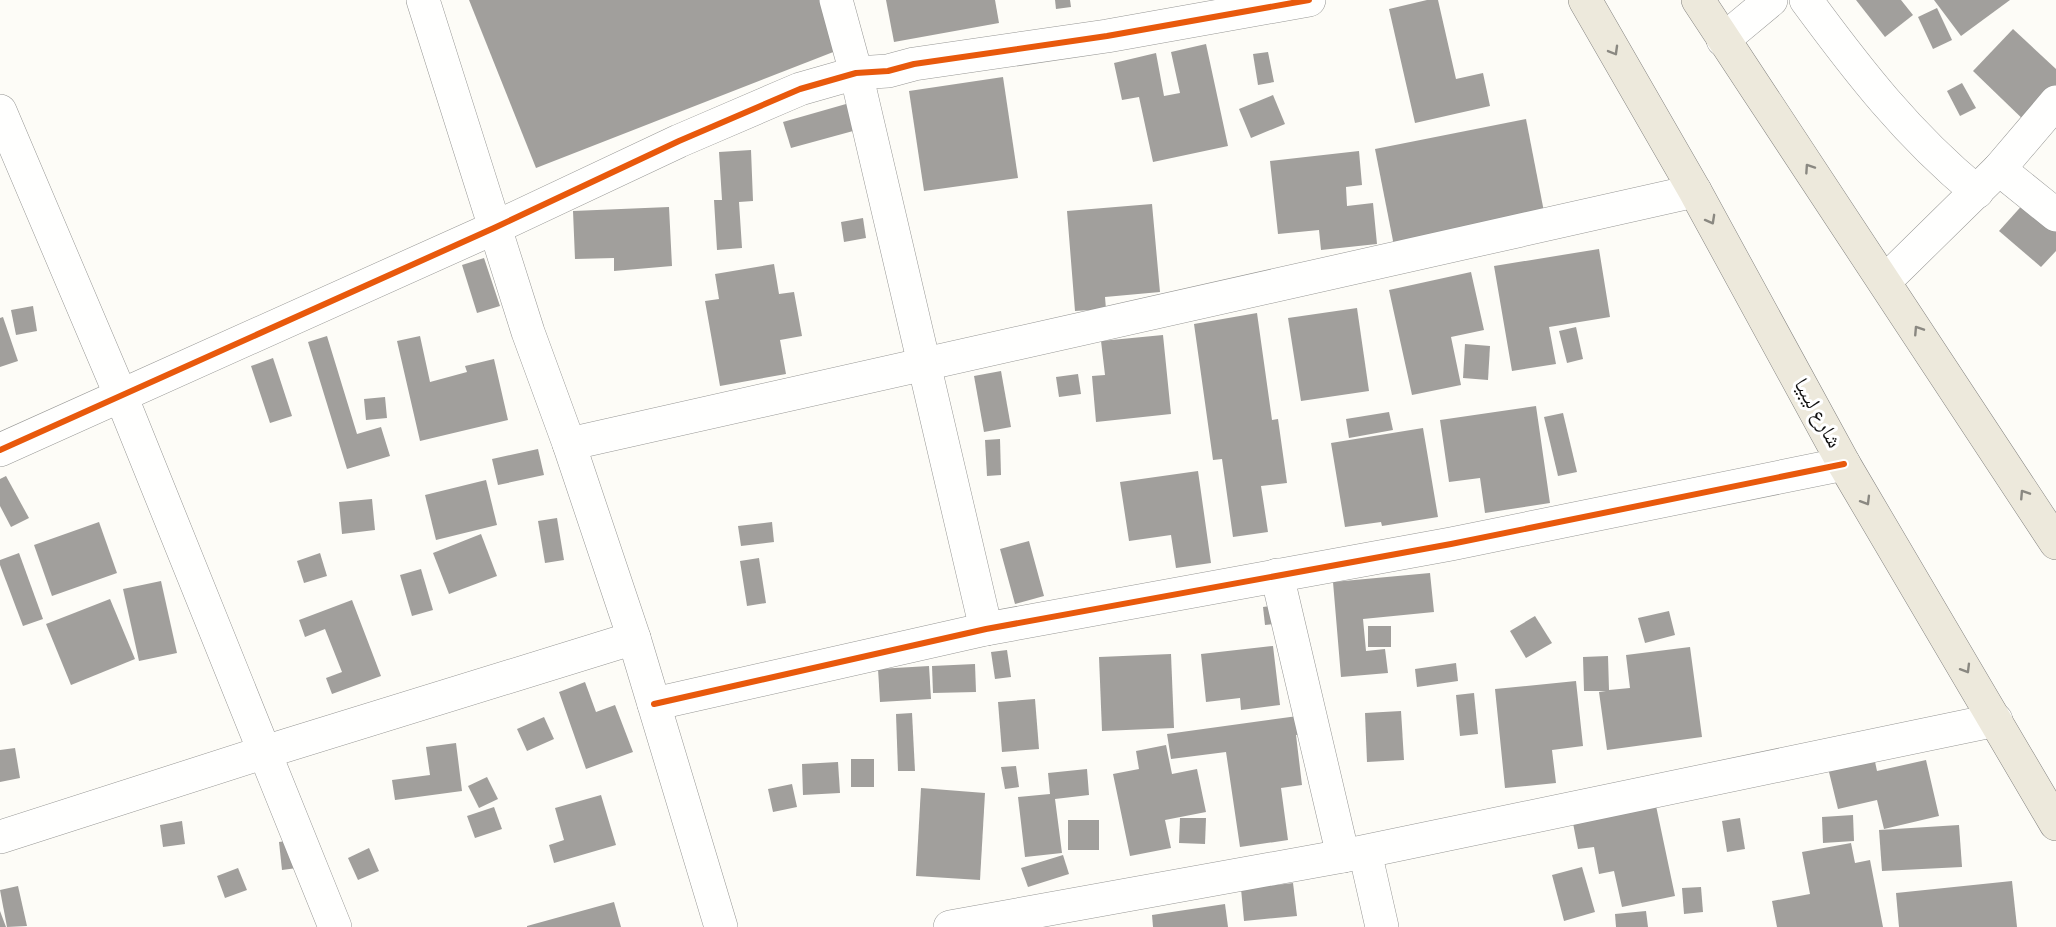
<svg xmlns="http://www.w3.org/2000/svg" width="2056" height="927" viewBox="0 0 2056 927" font-family="Georgia,'Noto Naskh Arabic',serif">
	<style>
		.building { fill: #a19f9c }
		.lines { fill: none; stroke-linecap: round; stroke-linejoin: round }
		.minor-casing { stroke: #979795; stroke-width: 34 }
		.major-casing { stroke: #858482; stroke-width: 34 }
		.minor { stroke: #fffffe; stroke-width: 33 }
		.major { stroke: #ede9dc; stroke-width: 33 }
		.cycleway-casing { stroke: #fff; stroke-width: 10 }
		.cycleway { stroke: #e8590c; stroke-width: 6 }
		.oneway { stroke: #8a8881 }
		.labels { text-anchor: middle; dominant-baseline: central; stroke-width: 6; stroke-linejoin: round; paint-order: stroke }
		.street-label { font-size: 21px; fill: #111; stroke: #fff }
	</style>
	<rect width="100%" height="100%" fill="#fdfcf7"/>
	<g class="building">
		<path d="M469 0H822L841 49 536 168Z"/>
		<path d="M886 0H995L999 23 894 42Z"/>
		<path d="M1055 0H1070L1071 7 1056 9Z"/>
		<path d="M1427 0H1438L1456 79 1483 73 1490 106 1415 123 1389 9Z"/>
		<path d="M1856 0H1901L1913 15 1885 37Z"/>
		<path d="M1934 0H2010L1961 36Z"/>
		<path d="M1937 8 1952 40 1933 49 1918 17Z"/>
		<path d="M2013 29 2056 69V102L2031 127 1973 71Z"/>
		<path d="M1206 44 1228 146 1153 162 1139 97 1122 100 1114 63 1156 53 1164 96 1180 93 1171 52Z"/>
		<path d="M1268 52 1274 82 1258 85 1253 54Z"/>
		<path d="M1003 77 1018 178 924 191 909 91Z"/>
		<path d="M1962 83 1976 108 1960 116 1947 91Z"/>
		<path d="M1273 95 1285 124 1251 138 1239 109Z"/>
		<path d="M867 98 875 125 791 148 783 122Z"/>
		<path d="M1526 119 1545 217 1394 246 1375 149Z"/>
		<path d="M751 150 753 201 739 202 742 248 717 250 714 200H722L719 152Z"/>
		<path d="M1359 151 1362 185 1346 187 1347 206 1373 203 1377 244 1321 250 1319 230 1278 234 1270 161Z"/>
		<path d="M2026 201 2056 227V251L2041 267 1999 231Z"/>
		<path d="M1152 204 1160 292 1105 297 1106 309 1075 311 1067 211Z"/>
		<path d="M669 207 672 266 614 271V258L575 259 573 211Z"/>
		<path d="M863 218 866 238 844 242 841 222Z"/>
		<path d="M1599 249 1610 317 1549 327 1556 364 1512 371 1494 266Z"/>
		<path d="M484 258 500 306 477 313 462 265Z"/>
		<path d="M774 264 779 294 794 292 802 336 780 340 786 374 720 386 705 301 719 299 715 274Z"/>
		<path d="M1471 272 1484 330 1451 337 1461 385 1412 395 1389 290Z"/>
		<path d="M33 306 37 331 16 335 11 310Z"/>
		<path d="M1357 308 1369 391 1301 401 1288 318Z"/>
		<path d="M1257 313 1272 420 1278 419 1287 483 1261 486 1268 532 1233 537 1222 459 1213 460 1194 324Z"/>
		<path d="M3 317 18 361 0 367V318Z"/>
		<path d="M1576 327 1583 359 1567 363 1559 331Z"/>
		<path d="M1163 335 1171 414 1096 422 1092 376 1105 375 1101 341Z"/>
		<path d="M327 336 357 434 381 427 390 456 347 469 308 342Z"/>
		<path d="M420 336 430 382 467 372 465 366 494 359 508 420 420 441 397 341Z"/>
		<path d="M1465 344 1490 346 1488 380 1463 378Z"/>
		<path d="M273 358 292 416 270 423 251 366Z"/>
		<path d="M1001 371 1011 427 984 432 974 376Z"/>
		<path d="M1078 374 1081 394 1059 397 1056 377Z"/>
		<path d="M385 397 387 418 366 420 364 399Z"/>
		<path d="M1536 406 1550 503 1485 513 1480 478 1449 482 1440 420Z"/>
		<path d="M1389 412 1393 430 1349 438 1346 419Z"/>
		<path d="M1563 413 1577 472 1558 476 1544 417Z"/>
		<path d="M1423 428 1438 517 1382 526 1381 522 1345 527 1331 443Z"/>
		<path d="M1000 439 1001 475 987 476 985 440Z"/>
		<path d="M538 449 544 475 498 485 492 459Z"/>
		<path d="M1198 471 1211 563 1176 568 1171 535 1129 541 1120 482Z"/>
		<path d="M6 476 29 518 11 527 0 506V479Z"/>
		<path d="M486 480 497 525 436 540 425 495Z"/>
		<path d="M372 499 375 530 342 534 339 502Z"/>
		<path d="M557 518 564 560 545 563 538 521Z"/>
		<path d="M99 522 117 573 52 596 34 545Z"/>
		<path d="M772 522 774 542 741 546 738 526Z"/>
		<path d="M481 534 497 576 449 594 433 553Z"/>
		<path d="M1029 541 1044 596 1015 604 1000 549Z"/>
		<path d="M19 553 43 619 23 626 0 565V560Z"/>
		<path d="M320 553 327 576 304 583 297 561Z"/>
		<path d="M759 558 766 603 747 606 740 561Z"/>
		<path d="M421 569 433 610 412 616 400 575Z"/>
		<path d="M1430 573 1434 612 1363 619 1366 651 1385 649 1388 673 1341 677 1333 582Z"/>
		<path d="M161 581 177 653 139 661 123 589Z"/>
		<path d="M110 599 135 659 71 685 46 624Z"/>
		<path d="M352 600 381 676 332 694 326 678 342 672 325 629 305 637 299 620Z"/>
		<path d="M1286 604 1287 623 1265 625 1263 607Z"/>
		<path d="M1669 611 1675 635 1645 643 1638 618Z"/>
		<path d="M1535 616 1552 643 1526 658 1510 631Z"/>
		<rect x="1368" y="626" width="23" height="21"/>
		<path d="M1273 646 1280 705 1241 710 1240 698 1206 702 1201 654Z"/>
		<path d="M1690 647 1702 737 1607 750 1599 692 1606 691H1584L1583 657 1608 656 1609 690 1630 688 1626 655Z"/>
		<path d="M1007 650 1011 677 995 679 991 652Z"/>
		<path d="M1171 654 1174 728 1102 731 1099 657Z"/>
		<path d="M1456 663 1458 681 1417 687 1415 669Z"/>
		<path d="M975 664 976 692 933 693 932 666Z"/>
		<path d="M929 666 931 699 880 702 878 669Z"/>
		<path d="M1576 681 1583 746 1552 750 1556 783 1505 788 1495 689Z"/>
		<path d="M585 682 596 712 615 705 633 752 586 769 559 692Z"/>
		<path d="M1474 693 1478 734 1460 736 1456 695Z"/>
		<path d="M1035 699 1039 749 1002 752 998 702Z"/>
		<path d="M1401 711 1404 760 1367 762 1365 713Z"/>
		<path d="M912 713 915 771H898L896 714Z"/>
		<path d="M1305 715 1307 734 1296 735 1302 785 1281 788 1288 840 1240 847 1226 752 1171 759 1167 734Z"/>
		<path d="M544 717 554 739 527 751 517 729Z"/>
		<path d="M456 743 462 791 395 800 392 780 430 775 426 747Z"/>
		<path d="M1166 745 1172 774 1197 769 1206 812 1165 820 1171 848 1130 856 1113 774 1139 769 1136 751Z"/>
		<path d="M15 748 20 778 0 782V750Z"/>
		<path d="M1874 757 1877 771 1926 760 1939 816 1884 829 1877 800 1838 809 1828 768Z"/>
		<rect x="851" y="759" width="23" height="28"/>
		<path d="M838 762 840 793 803 795 802 764Z"/>
		<path d="M1016 766 1019 787 1005 789 1001 767Z"/>
		<path d="M1087 769 1089 795 1055 799 1062 853 1025 857 1018 797 1050 794 1048 773Z"/>
		<path d="M487 777 498 799 479 808 468 786Z"/>
		<path d="M792 784 797 807 773 812 768 789Z"/>
		<path d="M921 788 985 793 980 880 916 876Z"/>
		<path d="M601 795 616 845 554 863 549 845 564 840 555 808Z"/>
		<path d="M1655 801 1675 896 1622 907 1614 871 1599 874 1594 847 1578 849 1572 818Z"/>
		<path d="M494 807 502 829 475 838 467 816Z"/>
		<path d="M1853 815 1854 841 1823 843 1822 817Z"/>
		<path d="M1180 818H1206L1205 844 1179 843Z"/>
		<path d="M1740 818 1745 849 1727 852 1722 821Z"/>
		<rect x="1068" y="820" width="31" height="30"/>
		<path d="M182 821 185 844 163 847 160 825Z"/>
		<path d="M1959 825 1962 867 1882 871 1879 830Z"/>
		<path d="M293 840 297 868 282 870 279 842Z"/>
		<path d="M1851 843 1855 863 1870 860 1883 927H1777L1772 901 1810 894 1802 852Z"/>
		<path d="M369 848 379 871 358 880 348 858Z"/>
		<path d="M1063 855 1069 874 1028 887 1021 868Z"/>
		<path d="M1582 867 1595 912 1564 921 1552 875Z"/>
		<path d="M238 868 247 890 225 898 217 876Z"/>
		<path d="M2012 881 2017 927H1899L1896 893Z"/>
		<path d="M1293 883 1297 916 1244 921 1241 889Z"/>
		<path d="M18 886 27 926 7 927 0 890Z"/>
		<path d="M1701 887 1703 912 1684 914 1682 888Z"/>
		<path d="M614 902 621 927H527V926Z"/>
		<path d="M1225 904 1228 927H1153L1152 915Z"/>
		<path d="M0 911 6 927H0Z"/>
		<path d="M1646 911 1648 927H1616L1615 914Z"/>
	</g>
	<g class="lines">
		<g class="minor-casing">
			<g id="minor">
				<path d="M423 0 528 332 569 444 634 638 721 927"/>
				<path d="M836 0 856 73 986 629"/>
				<path d="M1806 0C1859 72 1907 134 1977 192"/>
				<path d="M1723 40 1771 0"/>
				<path d="M0 111 121 396 335 927"/>
				<path d="M1999 169 2056 215"/>
				<path d="M1885 281 1999 169 2056 102"/>
				<path d="M569 444C943 357 1319 276 1695 191"/>
				<path d="M0 450 494 228 679 141 800 89 856 73 888 71 914 64 1107 36 1309 0"/>
				<path d="M1277 575 1343 856"/>
				<path d="M654 704 986 629 1451 544 1844 464"/>
				<path d="M0 837 265 752 634 638"/>
				<path d="M1365 852 1382 927"/>
				<path d="M950 927 1343 856 1996 720"/>
			</g>
		</g>
		<g class="major-casing">
			<g id="major">
				<path d="M1585 0 1695 191 1844 464 2056 824"/>
				<path d="M1698 0 2056 543"/>
			</g>
		</g>
		<use href="#minor" class="minor"/>
		<use href="#major" class="major"/>
		<g class="cycleway-casing">
			<g id="cycleway">
				<path d="M0 450 494 228 679 141 800 89 856 73 888 71 914 64 1107 36 1309 0"/>
				<path d="M654 704 986 629 1451 544 1844 464"/>
			</g>
		</g>
		<use href="#cycleway" class="cycleway"/>
	</g>
	<defs><path id="oneway-chevron" d="M-2-3.5L2.5 0L-2 3.5" fill="none" stroke-width="1.6" stroke-linecap="round" stroke-linejoin="round" transform="scale(1.5)"/></defs>
	<g class="oneway">
		<use href="#oneway-chevron" transform="translate(1614 51) rotate(60)"/>
		<use href="#oneway-chevron" transform="translate(1809 168) rotate(-124)"/>
		<use href="#oneway-chevron" transform="translate(1711 220) rotate(61)"/>
		<use href="#oneway-chevron" transform="translate(1918 330) rotate(-123)"/>
		<use href="#oneway-chevron" transform="translate(2024 494) rotate(-123)"/>
		<use href="#oneway-chevron" transform="translate(1866 501) rotate(59)"/>
		<use href="#oneway-chevron" transform="translate(1966 669) rotate(59)"/>
	</g>
	<g class="labels">
		<g class="street-label">
			<text transform="translate(1816 414) rotate(61)">شارع ليبيا</text>
		</g>
	</g>
</svg>
